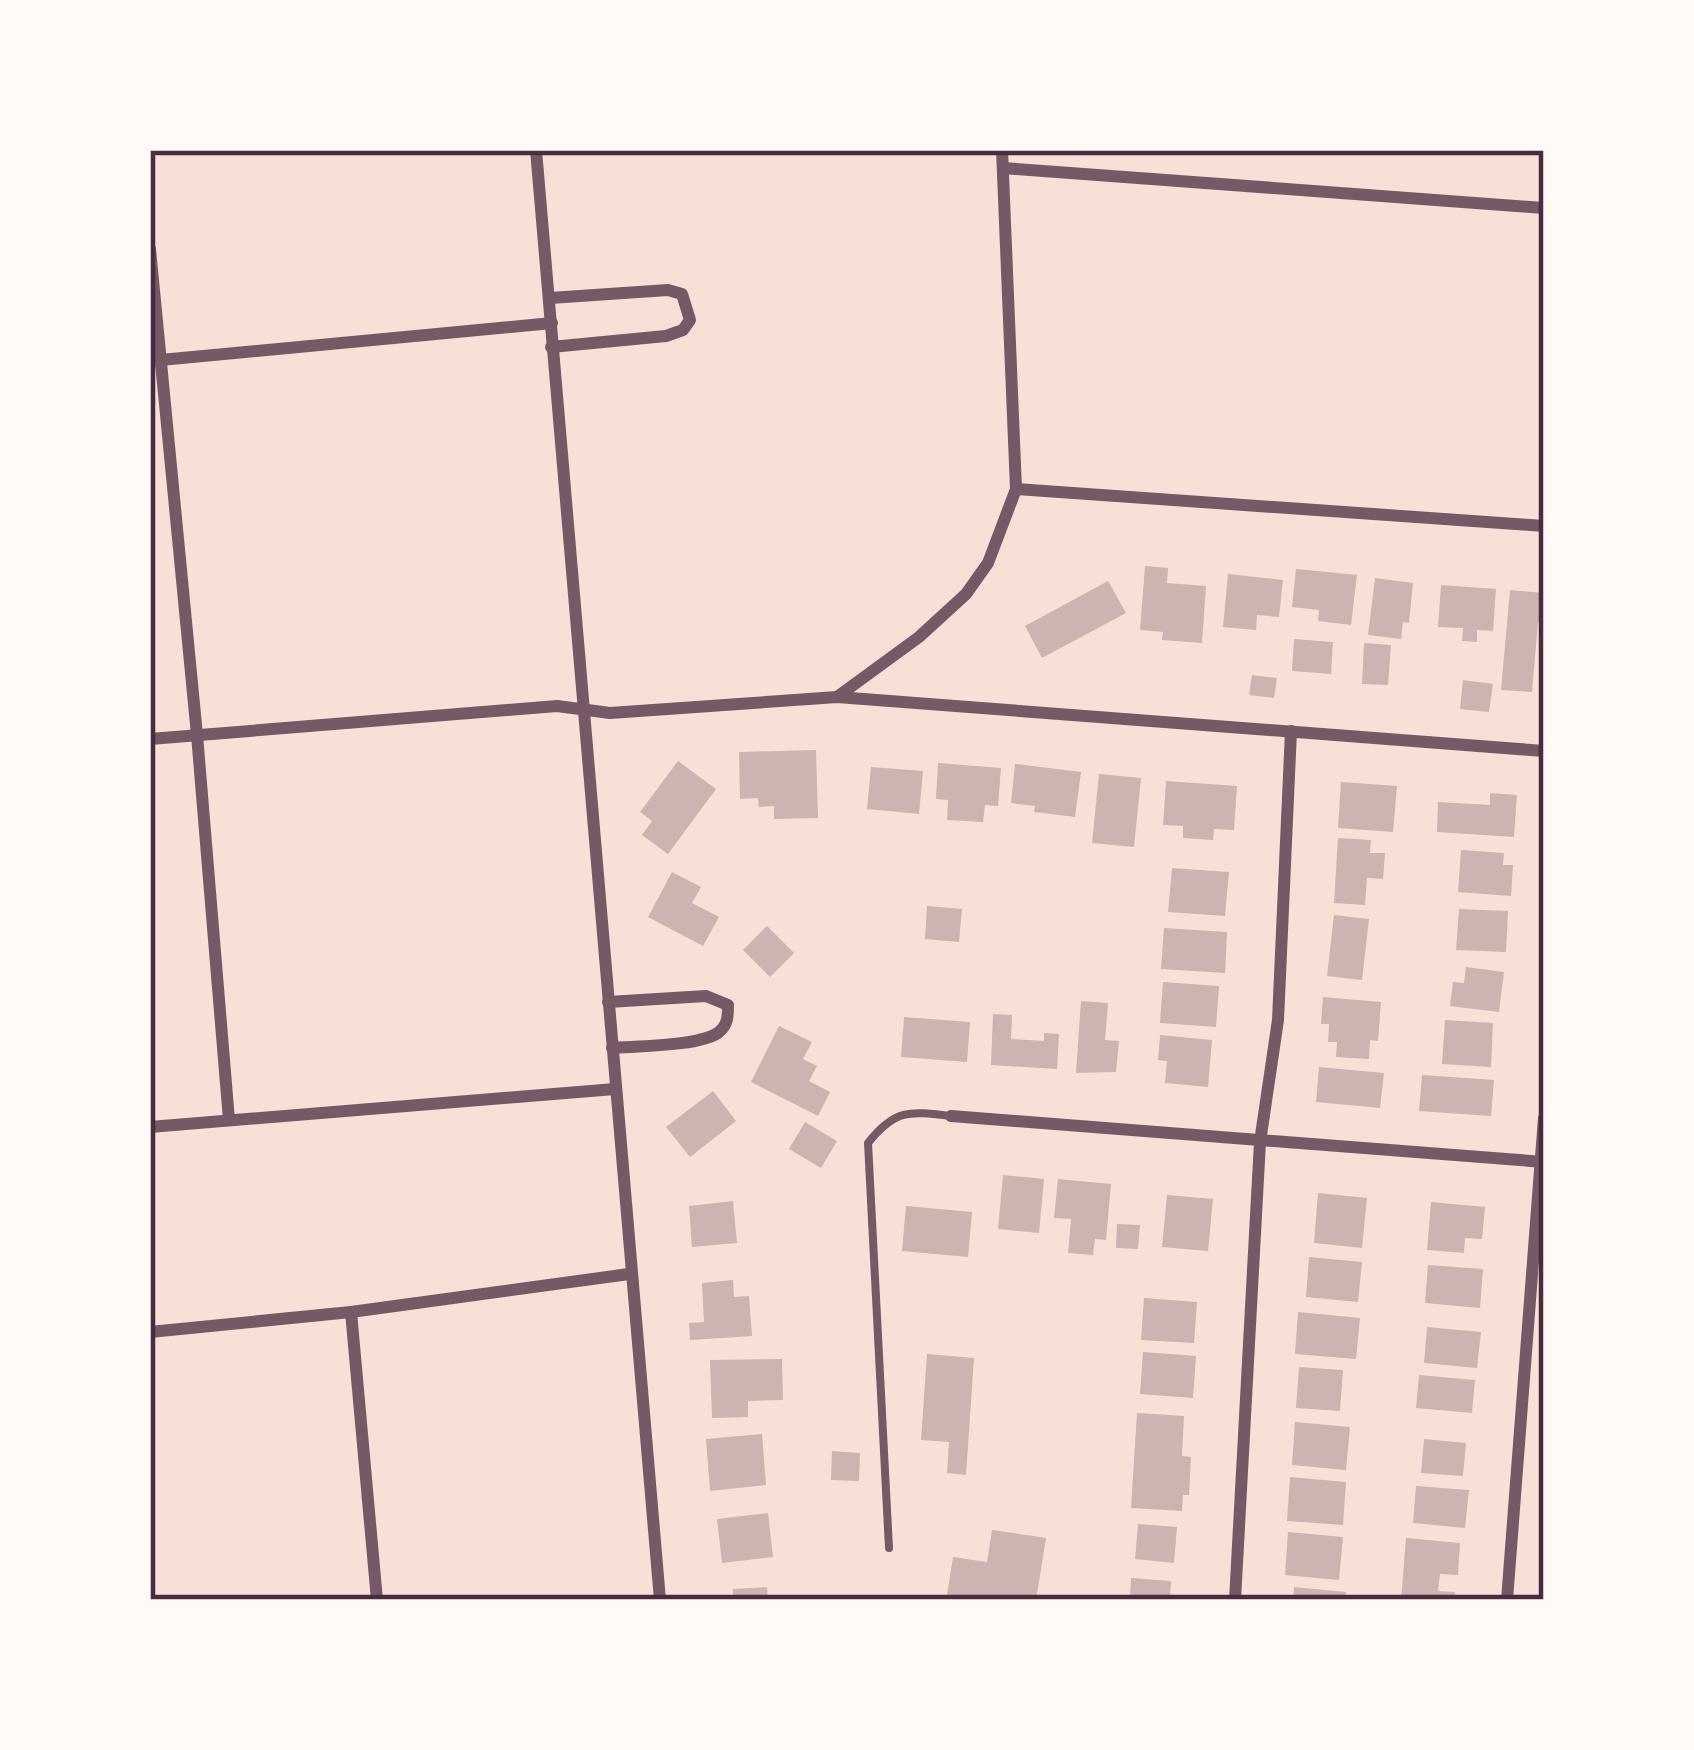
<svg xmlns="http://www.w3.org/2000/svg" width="1694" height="1750" viewBox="0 0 1694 1750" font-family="'Source Sans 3',sans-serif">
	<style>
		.building { fill: #ccb4b1 }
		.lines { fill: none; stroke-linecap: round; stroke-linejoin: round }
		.service { stroke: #755966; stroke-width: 8 }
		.minor { stroke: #755966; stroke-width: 12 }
		.neatline { fill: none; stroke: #4a2c40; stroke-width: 4.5 }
	</style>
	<rect width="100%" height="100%" fill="#f7e1d7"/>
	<g class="building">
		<path d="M1145 566 1168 568 1167 583 1206 586 1202 643 1162 640 1163 632 1140 630Z"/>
		<path d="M1296 569 1357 575 1351 625 1318 621 1319 610 1292 607Z"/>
		<path d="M1228 574 1283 580 1279 617 1257 615 1256 630 1223 627Z"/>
		<path d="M1375 578 1413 583 1409 623 1403 622 1401 639 1368 635Z"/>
		<path d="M1108 581 1126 613 1042 658 1025 626Z"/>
		<path d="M1441 585 1496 589 1493 631 1477 630V642L1462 641 1463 628 1438 627Z"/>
		<path d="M1510 590 1544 593V622H1538L1532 692 1501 690Z"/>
		<path d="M1294 639 1333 642 1331 674 1292 671Z"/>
		<path d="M1364 643 1391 645 1388 685 1362 684Z"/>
		<path d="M1252 675 1277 678 1274 698 1249 695Z"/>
		<path d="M1463 680 1493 684 1489 712 1460 709Z"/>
		<path d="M816 750 818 818 774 819V806L759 807 758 798 740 799 739 752Z"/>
		<path d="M678 761 716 789 668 854 642 835 652 821 640 812Z"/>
		<path d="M938 763 1001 768 998 806 985 805 983 822 947 820 948 800 936 799Z"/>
		<path d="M1015 764 1081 772 1075 817 1034 812 1035 806 1011 803Z"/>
		<path d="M871 767 923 771 919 814 867 809Z"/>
		<path d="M1099 774 1141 778 1134 847 1092 843Z"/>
		<path d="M1166 781 1237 786 1234 830 1214 829 1213 840 1183 838V826L1163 825Z"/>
		<path d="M1341 782 1397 786 1393 832 1338 828Z"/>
		<path d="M1490 793 1517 795 1514 837 1437 832 1438 802 1490 805Z"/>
		<path d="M1338 838 1371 840 1370 853H1385L1383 879 1367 878 1365 905 1334 903Z"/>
		<path d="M1461 850 1504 853 1503 865H1513L1511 896 1458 892Z"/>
		<path d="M1172 868 1229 872 1225 916 1168 912Z"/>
		<path d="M672 872 701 887 692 903 719 917 703 946 648 917Z"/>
		<path d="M927 906 962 909 959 942 925 939Z"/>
		<path d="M1459 909 1508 911 1506 952 1456 950Z"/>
		<path d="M1334 915 1369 919 1362 980 1327 976Z"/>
		<path d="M767 926 794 953 770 977 743 950Z"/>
		<path d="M1164 928 1227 932 1225 973 1161 969Z"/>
		<path d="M1466 967 1504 972 1499 1012 1450 1006 1453 982 1464 983Z"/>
		<path d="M1163 982 1219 986 1216 1027 1160 1023Z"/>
		<path d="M1323 997 1381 1002 1378 1041 1370 1040 1369 1059 1336 1057 1337 1042H1328L1329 1024H1321Z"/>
		<path d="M1081 1001 1108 1003 1105 1040 1119 1041 1116 1072 1076 1073Z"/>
		<path d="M993 1014 1012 1015 1011 1039 1044 1041V1033L1059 1034 1057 1069 991 1065Z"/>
		<path d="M904 1017 970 1022 967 1062 901 1057Z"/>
		<path d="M1445 1020 1493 1023 1491 1067 1442 1064Z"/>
		<path d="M779 1026 812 1042 803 1059 817 1066 809 1081 830 1092 818 1116 751 1082Z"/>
		<path d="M1160 1035 1212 1040 1208 1087 1165 1083 1167 1061 1158 1060Z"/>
		<path d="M1319 1067 1384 1073 1380 1108 1316 1102Z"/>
		<path d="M1422 1075 1494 1080 1491 1116 1419 1111Z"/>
		<path d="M713 1091 736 1121 690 1157 666 1127Z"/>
		<path d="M805 1122 837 1141 821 1168 789 1149Z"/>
		<path d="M1003 1175 1044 1179 1039 1233 998 1229Z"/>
		<path d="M1058 1179 1111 1184 1106 1240 1095 1239 1093 1255 1068 1253 1071 1219 1054 1218Z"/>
		<path d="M1318 1193 1367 1198 1362 1248 1314 1243Z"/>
		<path d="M1167 1195 1213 1199 1208 1251 1162 1247Z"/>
		<path d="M733 1201 737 1243 692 1247 689 1206Z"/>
		<path d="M1431 1202 1485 1207 1482 1239 1465 1238 1464 1253 1427 1250Z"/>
		<path d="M906 1206 972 1212 968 1257 902 1251Z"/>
		<path d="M1117 1224 1140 1225 1138 1249 1116 1248Z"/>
		<path d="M1309 1257 1362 1262 1358 1302 1306 1297Z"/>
		<path d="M1428 1265 1483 1269 1480 1308 1425 1303Z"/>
		<path d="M733 1280 734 1297 749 1296 752 1336 690 1340 689 1323 704 1322 702 1283Z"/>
		<path d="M1144 1298 1197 1302 1194 1343 1141 1340Z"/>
		<path d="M1298 1312 1360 1318 1356 1359 1295 1354Z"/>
		<path d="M1427 1327 1481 1332 1477 1368 1424 1363Z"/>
		<path d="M1143 1352 1196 1356 1193 1398 1140 1394Z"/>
		<path d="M927 1354 974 1358 966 1475 947 1473 949 1442 921 1440Z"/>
		<path d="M782 1359 783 1400 748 1401V1417L712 1418 710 1360Z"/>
		<path d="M1299 1367 1343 1370 1340 1411 1296 1408Z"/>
		<path d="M1419 1375 1475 1380 1472 1413 1416 1408Z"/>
		<path d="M1137 1413 1184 1416 1182 1456 1191 1457 1189 1495H1183L1182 1511 1131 1508Z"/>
		<path d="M1295 1422 1350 1427 1346 1470 1292 1465Z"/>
		<path d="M762 1434 766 1485 710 1491 706 1439Z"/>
		<path d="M1424 1439 1466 1443 1463 1476 1421 1473Z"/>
		<path d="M832 1451 860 1453 859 1481 831 1480Z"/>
		<path d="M1290 1477 1346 1482 1343 1525 1287 1521Z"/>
		<path d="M1416 1486 1469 1490 1465 1528 1413 1523Z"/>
		<path d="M768 1513 773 1557 722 1563 717 1519Z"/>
		<path d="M1138 1524 1177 1527 1174 1563 1135 1559Z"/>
		<path d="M992 1530 1046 1538 1036 1600H980L947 1595 953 1557 987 1562Z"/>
		<path d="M1288 1532 1343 1537 1339 1580 1285 1575Z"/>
		<path d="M1406 1538 1460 1543 1458 1575 1440 1574 1438 1591 1455 1592 1454 1600H1401Z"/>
		<path d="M1131 1578 1171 1581 1170 1600H1130Z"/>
		<path d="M767 1587 768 1600H733V1589Z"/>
		<path d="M1294 1587 1346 1592 1345 1600H1293Z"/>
	</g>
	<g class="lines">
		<path class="service" d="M889 1548 868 1143C895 1109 909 1111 950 1116"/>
		<g class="minor">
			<path d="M536 150 660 1600"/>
			<path d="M1003 168 1544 208"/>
			<path d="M150 249 197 735 229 1120"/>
			<path d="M550 298 668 290 682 294 690 320 683 330 666 336 551 347"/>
			<path d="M150 361 552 323"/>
			<path d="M1016 489 1544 526"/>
			<path d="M837 697 919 637 966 594 988 563 1016 489 1002 150"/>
			<path d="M150 739 557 706 610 713 837 697 1544 751"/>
			<path d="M608 1002 706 996 728 1005C728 1015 728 1025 719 1032 702 1046 637 1046 612 1048"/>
			<path d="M951 1116 1544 1162"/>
			<path d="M150 1127 615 1089"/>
			<path d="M351 1312 377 1600"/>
			<path d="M150 1332 351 1312 629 1274"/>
			<path d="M1235 1600 1260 1142 1278 1020 1291 731"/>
			<path d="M1507 1600 1544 1118"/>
		</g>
	</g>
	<rect width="1694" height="1750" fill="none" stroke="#fffaf5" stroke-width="306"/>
	<rect x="153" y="153" width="1388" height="1444" class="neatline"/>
</svg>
